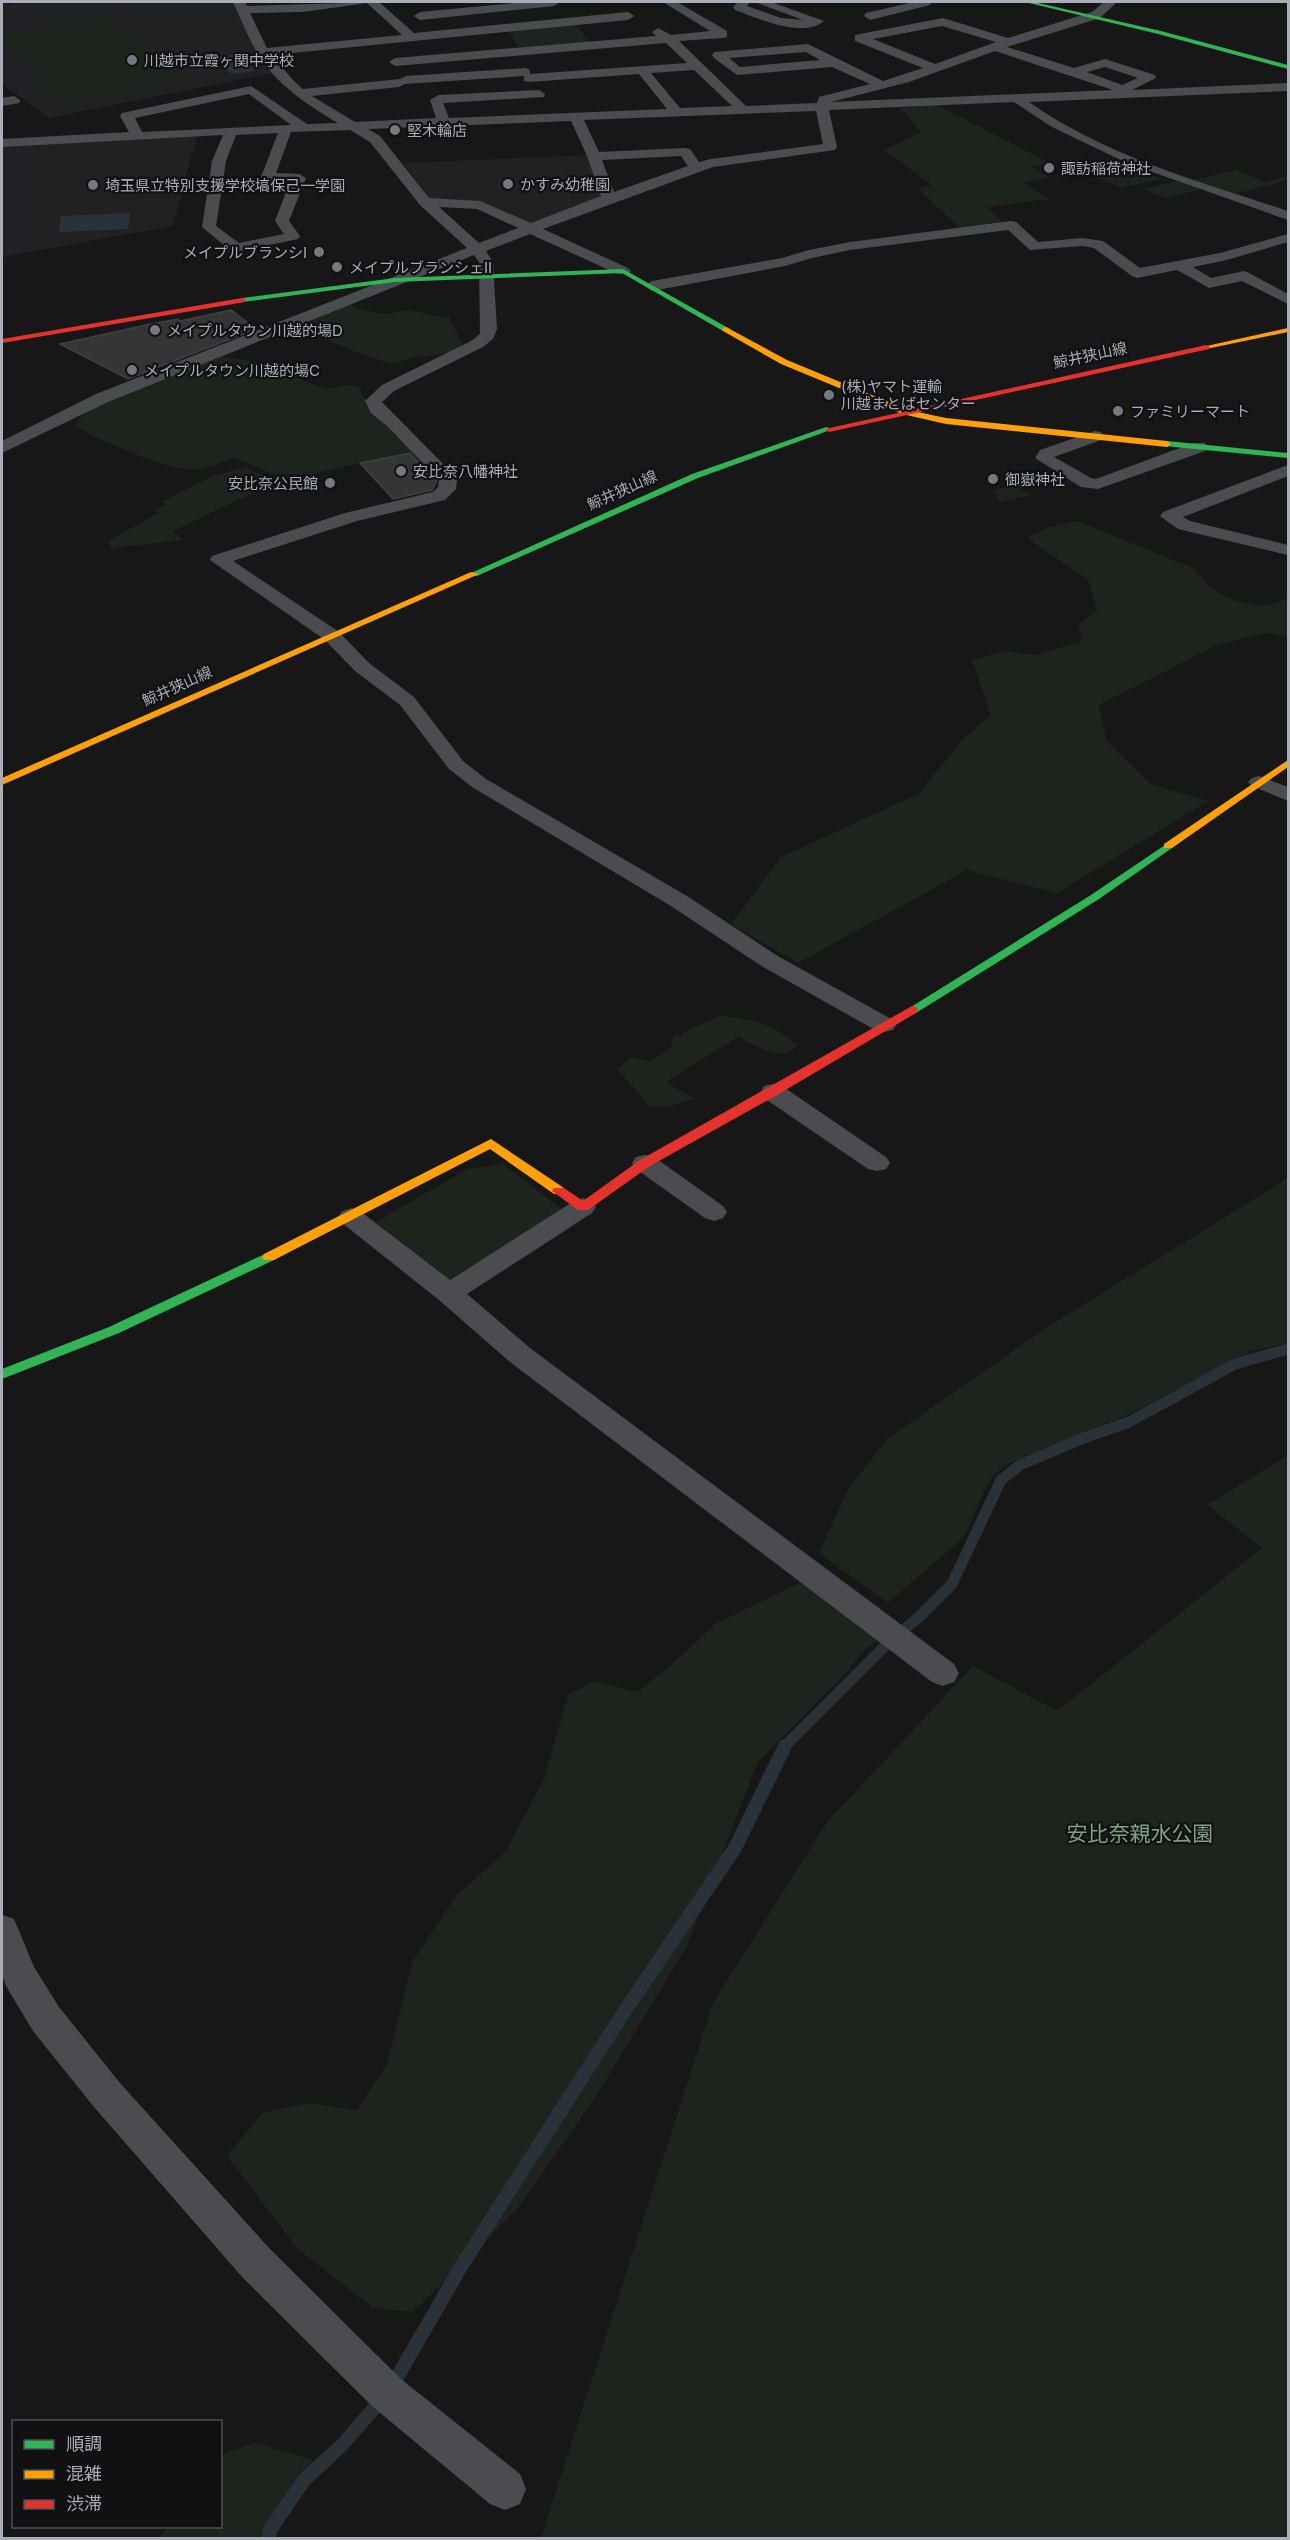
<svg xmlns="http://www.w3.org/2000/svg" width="1290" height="2540" viewBox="0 0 1290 2540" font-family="Inter,'Noto Sans JP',sans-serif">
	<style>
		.built { fill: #212123 }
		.green { fill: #1d241e }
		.water { fill: #2a3239 }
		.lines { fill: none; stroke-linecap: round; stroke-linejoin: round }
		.stream-far1 { stroke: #2a3239; stroke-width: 11 }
		.stream { stroke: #2a3239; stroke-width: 14 }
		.building { fill: #353536; stroke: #3f4043; stroke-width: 1.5 }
		.street { fill: #4b4c50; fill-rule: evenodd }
		.fast { fill: #30b455; fill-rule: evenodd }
		.slow { fill: #ff9f0a; fill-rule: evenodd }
		.jam { fill: #e5322d; fill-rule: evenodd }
		.poi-dot { fill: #757880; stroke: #111113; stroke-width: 2 }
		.labels { text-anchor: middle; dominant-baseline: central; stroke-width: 4.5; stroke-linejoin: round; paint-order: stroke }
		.far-poi-label { font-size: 15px; fill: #a8adb8; stroke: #111113; text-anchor: start }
		.far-street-label { font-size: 15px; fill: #a8adb8; stroke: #111113 }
		.near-park-label { font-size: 21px; fill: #7fa381; stroke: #111113 }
	</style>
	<rect width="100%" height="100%" fill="#171717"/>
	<g class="built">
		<path d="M22 2H235L254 48 272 73 49 118 2 84V5Z"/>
		<path d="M197 135 173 226 2 257V144Z"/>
		<path d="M590 155 601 198 531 226 481 204 431 201 403 163Z"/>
	</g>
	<g class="green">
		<path d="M108 16 189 76 57 102 25 82 46 77 14 54 10 50 11 44 2 36V34Z"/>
		<path d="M574 22 590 43 519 47 507 29Z"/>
		<path d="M937 105 1050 163 1031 166 1050 178 1024 183 1049 199 987 207 1004 223 960 228 917 188 932 185 884 150 921 132 900 108Z"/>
		<path d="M1114 158 1161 179 1121 188 1075 167Z"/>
		<path d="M1237 170 1265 182 1288 176V180L1234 194 1192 180Z"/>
		<path d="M1177 181 1202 189 1166 198 1143 189Z"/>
		<path d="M350 304 362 310 378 313 389 314 406 310 450 318 464 347 452 353 417 357 390 364 343 347 301 326V321Z"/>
		<path d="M222 357 256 362 325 389 349 385 361 387 360 392 366 399V406L412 451 312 474H272L234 457C220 463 201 471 185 469 160 466 97 440 76 426L78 419 91 409 192 366Z"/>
		<path d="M247 467 274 483 173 531 183 540 111 548 109 541 159 512 155 510 166 504 161 502 213 476Z"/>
		<path d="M1015 485 1032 495 1000 502 993 490Z"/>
		<path d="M1077 521 1195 569C1199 574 1203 580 1207 584 1225 602 1267 614 1288 597V636L1264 633 1215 646 1099 705 1107 741 1151 784 1208 801 1057 893 967 870 798 963 731 924 781 857 918 794 962 740 991 715 972 660 1004 651 1034 655 1082 642 1079 625 1097 610 1088 580 1027 538 1049 527Z"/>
		<path d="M719 1016C750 1018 774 1024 797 1045 783 1064 755 1045 738 1037L666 1082 694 1099 668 1107 650 1106 617 1069 631 1057 650 1061 671 1047 674 1037Z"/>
		<path d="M503 1164 564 1211 448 1280 376 1222 467 1169Z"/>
		<path d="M1288 1178V1343L1251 1351 1132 1413 1012 1462 994 1474 983 1494 964 1537 888 1603 819 1553 848 1489 887 1439 1046 1328Z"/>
		<path d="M1288 1455V2538H541L713 2003 827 1822 973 1666 1057 1711 1262 1548 1207 1505Z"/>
		<path d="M806 1580 882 1639 866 1648 847 1672 757 1763 687 1946 596 2096 518 2208 413 2312 373 2308 297 2248 227 2156 262 2113 308 2103 357 2110 387 2065 412 1962 456 1896 506 1851 544 1779 568 1695 595 1681 637 1692 670 1666 715 1624Z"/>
		<path d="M255 2443 313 2460 267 2538H158L168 2527 220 2526 221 2459 228 2452Z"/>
	</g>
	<g class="water">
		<path d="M240 54 255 71 231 74 216 57Z"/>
		<path d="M130 213 128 229 59 232 61 216Z"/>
	</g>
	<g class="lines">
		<path class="stream-far1" d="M784 1747 892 1639 917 1619 952 1584 1001 1480 1020 1465 1081 1439 1129 1422 1235 1364 1288 1349"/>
		<g class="stream">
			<path d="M392 2386 462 2265 624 2012 735 1848 785 1746"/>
			<path d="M269 2538 270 2530 304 2480 342 2445 383 2398"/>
		</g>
	</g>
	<g class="building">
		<path d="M231 310 256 329 128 379 60 344 146 325 178 319 180 321Z"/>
		<path d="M410 453 437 481 432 490 393 499 360 463Z"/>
	</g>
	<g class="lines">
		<g class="street">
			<path d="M233 2H245L247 6 379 2 414 33 628 12 634 16 628 20 272 55 293 80 303 89 400 79 406 76 525 68 529 69 530 74 687 63 666 43 395 66 389 62 395 58 656 36 652 32 658 28 671 35 710 31 663 2H677L727 31V37L723 38 679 41 746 106 817 103 819 97 870 84 832 67 737 75 714 58 712 55 714 52 808 44 883 81 923 68 855 41V35L943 18 1008 38 1092 12 1104 2H1117L1100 18 1007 47 1074 68 1105 59 1155 75 1156 78 1132 90 1288 83V91L1029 102C1105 156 1201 182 1288 211V220L1127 163 1052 127 1014 102 829 110 837 147 835 150 713 167 543 229 628 268 631 271 628 274H618L530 234 486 251 493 262 497 329 493 339 483 347 394 391 382 402 454 475 457 479 456 489 445 500 357 521 233 561 339 632 369 663 414 697 463 761 486 779 687 896 776 955 893 1020 896 1025 893 1030 884 1032 875 1030 760 965 671 906 472 787 449 769 400 705 355 671 325 640 210 560 212 556 345 513 433 492 438 487 439 480 388 427 371 413 365 401 382 385 471 341 480 334 479 262 474 255 108 402 2 453V441L96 394 467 248 420 205 370 142 350 130 291 132 276 173 299 174 306 178 289 221 300 236 298 239 236 252 231 251 202 227 212 161 223 135 2 147V139L129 132 120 116 122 113 251 86 307 124 338 123C306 104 277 85 257 53 248 37 241 19 233 2ZM367 3 402 35 267 48 250 13 303 12ZM942 26 996 42 935 64 873 39ZM995 51 1113 90 831 102 909 82ZM806 52 820 60 740 67 729 58ZM1105 67 1138 78 1122 85 1087 72ZM694 70 732 106 680 108 651 73ZM639 74 667 109 449 118 443 103 544 97 545 94 539 90 439 95 430 100 436 118 355 122 312 96 399 87 405 84 524 76V81L529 82ZM249 94 291 125 142 132 135 118ZM816 111 823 144 711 159 699 162 690 149 685 148 599 152 584 120ZM571 121 587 156 601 196 531 223 480 201 429 198 380 136 368 129ZM278 133 261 177 268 181 290 182 275 221 284 234 239 243 216 226 226 161 236 135ZM681 156 688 166 614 192 602 160ZM439 207 477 209 518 228 479 243Z"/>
			<path d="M525 2H560L554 6 420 20 414 16 420 12Z"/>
			<path d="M738 2H750L747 6 781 18 803 20 755 2H771L824 21C803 39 757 18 735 10L733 7Z"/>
			<path d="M914 2H932L930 5 870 20 864 16 866 13Z"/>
			<path d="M14 96 20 100 19 103 2 106V98Z"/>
			<path d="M1011 221 1016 222 1038 242 1082 238 1103 241 1140 268 1220 253 1288 234V242L1227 260 1193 267 1211 278 1244 271 1249 273 1288 294V304L1242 281 1209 288 1177 270 1137 278 1132 276 1094 248 1082 246 1030 250 1008 230 850 250 812 258 785 266 652 291 644 286 652 281 782 258 809 250 850 242Z"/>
			<path d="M1095 431 1101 432 1104 436 1101 440 1054 457 1091 478 1096 479 1193 443H1205L1208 447 1205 451 1098 489 1081 487 1035 458 1040 450Z"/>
			<path d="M1288 465V476L1183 517 1190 521 1288 545V555L1178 529 1160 516 1163 512Z"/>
			<path d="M1259 776 1288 787V801L1252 786 1248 782 1252 778Z"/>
			<path d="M773 1084 782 1086 886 1157 890 1163 886 1169 877 1171 868 1169 764 1098 761 1092 764 1086Z"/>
			<path d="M645 1155 654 1157 723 1206 727 1212 723 1218 714 1221 705 1218 636 1169 632 1163 636 1157Z"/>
			<path d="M583 1198 592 1201 596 1207 592 1213 467 1294 530 1348 954 1664 959 1673 954 1682 943 1686 932 1682 510 1362 439 1300 342 1223 338 1217 342 1211 351 1208 360 1211 450 1280 574 1201Z"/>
			<path d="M2 1915 14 1919 34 1967 59 2007 120 2083 271 2250 401 2379 520 2474 526 2489 520 2504 505 2510 490 2504 373 2407 243 2278 94 2107 33 2031 6 1986 2 1975Z"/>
		</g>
		<g class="fast">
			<path d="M1025 2H1034L1161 31 1288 65V69L1158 34Z"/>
			<path d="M623 269 730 329 723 331 622 273 395 282 242 302 238 300 242 298 395 278Z"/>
			<path d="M826 427 833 429 698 478 477 576 469 574 692 474Z"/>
			<path d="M1167 441 1288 453V458L1164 446V442Z"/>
			<path d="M1168 843 1173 846 1172 848 1099 899 916 1013 912 1014 906 1010 1091 895Z"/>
			<path d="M269 1252 276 1257 274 1260 119 1333 2 1379V1369L109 1327Z"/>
		</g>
		<g class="slow">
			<path d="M726 327 787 360 908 410 946 418 1167 441 1171 444 1167 447 946 424 902 414 781 364 723 331 722 329Z"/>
			<path d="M1288 328V332L1206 349 1202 347Z"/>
			<path d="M471 572 479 574 2 785V778Z"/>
			<path d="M1288 760V767L1172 848H1164V844Z"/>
			<path d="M491 1139 564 1188 566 1191 564 1194H554L490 1149 274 1260H264L262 1257 264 1254Z"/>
		</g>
		<g class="jam">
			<path d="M242 298H245V302L2 343V339Z"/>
			<path d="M1206 345 1210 347 1209 349 829 432 825 429Z"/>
			<path d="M912 1006 916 1007 918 1010 916 1013 777 1095 650 1166 588 1210H578L552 1191 554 1188H564L583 1201 640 1160Z"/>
		</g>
	</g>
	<g class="poi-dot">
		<circle cx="132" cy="60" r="6"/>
		<circle cx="395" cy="130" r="6"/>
		<circle cx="1049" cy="168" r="6"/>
		<circle cx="508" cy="184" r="6"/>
		<circle cx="93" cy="185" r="6"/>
		<circle cx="319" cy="252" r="6"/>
		<circle cx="337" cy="267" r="6"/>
		<circle cx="155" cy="330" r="6"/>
		<circle cx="132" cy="370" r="6"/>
		<circle cx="829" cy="395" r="6"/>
		<circle cx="1118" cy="411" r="6"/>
		<circle cx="401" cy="471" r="6"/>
		<circle cx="993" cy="479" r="6"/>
		<circle cx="330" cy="483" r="6"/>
	</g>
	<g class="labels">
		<g class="far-poi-label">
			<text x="144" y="60">川越市立霞ヶ関中学校</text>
			<text x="407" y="130">堅木輪店</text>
			<text x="1061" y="168">諏訪稲荷神社</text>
			<text x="520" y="184">かすみ幼稚園</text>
			<text x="105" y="185">埼玉県立特別支援学校塙保己一学園</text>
			<text x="307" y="252" text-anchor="end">メイプルブランシI</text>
			<text x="349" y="267">メイプルブランシェⅡ</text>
			<text x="167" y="330">メイプルタウン川越的場D</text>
			<text x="144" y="370">メイプルタウン川越的場C</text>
			<text x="841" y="386">(株)ヤマト運輸<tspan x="841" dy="17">川越まとばセンター</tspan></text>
			<text x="1130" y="411">ファミリーマート</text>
			<text x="413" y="471">安比奈八幡神社</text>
			<text x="1005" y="479">御嶽神社</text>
			<text x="318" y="483" text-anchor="end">安比奈公民館</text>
		</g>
		<g class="far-street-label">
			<text transform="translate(1090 355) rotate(-12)">鯨井狭山線</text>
			<text transform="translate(622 490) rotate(-24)">鯨井狭山線</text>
			<text transform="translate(177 686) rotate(-24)">鯨井狭山線</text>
		</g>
		<g class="near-park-label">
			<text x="1140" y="1833">安比奈親水公園</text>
		</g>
	</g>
	<rect width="1290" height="2540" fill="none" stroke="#a8adb8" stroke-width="6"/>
	<rect x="12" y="2420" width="210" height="108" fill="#111113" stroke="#4d4f55" stroke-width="1.5"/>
	<rect x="24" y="2440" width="30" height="9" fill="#30b455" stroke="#4d4f55" stroke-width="1.5"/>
	<text x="66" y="2450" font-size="18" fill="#a8adb8">順調</text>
	<rect x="24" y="2470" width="30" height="9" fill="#ff9f0a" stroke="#4d4f55" stroke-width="1.5"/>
	<text x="66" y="2480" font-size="18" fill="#a8adb8">混雑</text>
	<rect x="24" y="2500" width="30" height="9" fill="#e5322d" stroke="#4d4f55" stroke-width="1.5"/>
	<text x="66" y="2510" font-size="18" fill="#a8adb8">渋滞</text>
</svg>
